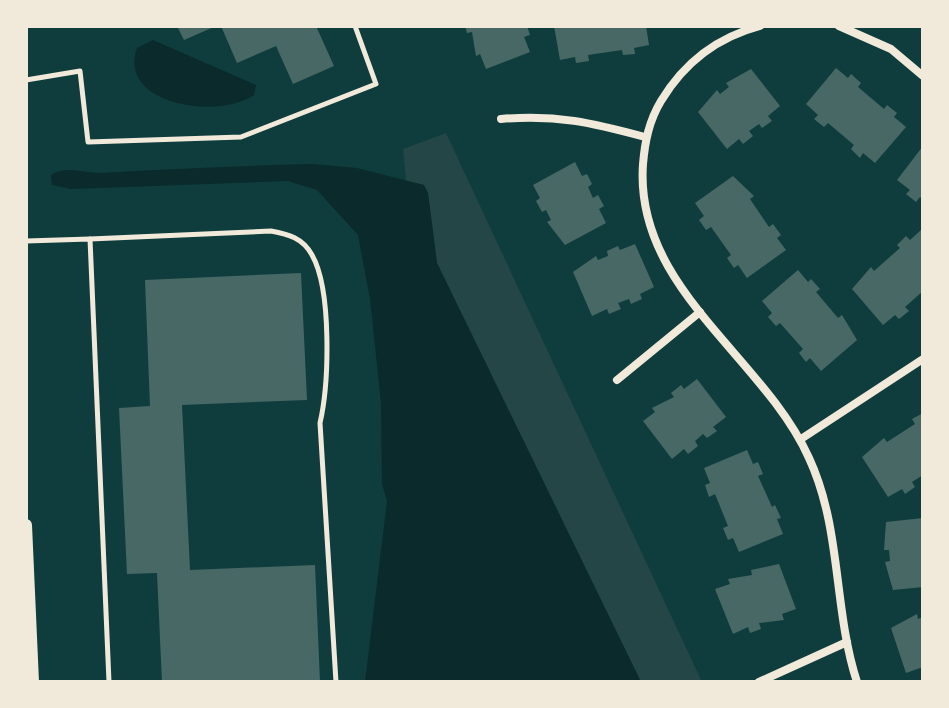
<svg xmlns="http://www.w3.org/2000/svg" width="949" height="708" viewBox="0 0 949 708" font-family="'Space Grotesk',sans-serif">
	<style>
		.green { fill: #244646 }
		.water { fill: #0a2a2b }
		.building { fill: #486865 }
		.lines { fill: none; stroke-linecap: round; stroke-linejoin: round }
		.service { stroke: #f1e9da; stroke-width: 5 }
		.minor { stroke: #f1e9da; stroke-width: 8 }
		.tertiary { stroke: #f1e9da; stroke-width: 12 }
	</style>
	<rect width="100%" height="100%" fill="#0f3d3e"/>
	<path class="green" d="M446 133 702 682H641L437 263 428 193 423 185 406 181 403 149Z"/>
	<g class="water">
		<path d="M153 40 256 85 254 95C218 120 117 105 137 48Z"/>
		<path d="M312 164 357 168 424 185 428 193 437 263 641 682H365L387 501 382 484 381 403 370 299 358 235 317 190 288 181 71 189 52 185 51 175C67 165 83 173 100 173 170 169 241 166 312 164Z"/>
	</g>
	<g class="building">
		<path d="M177 26H216L184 40Z"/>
		<path d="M221 26H316L334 66 293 84 276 46 237 63Z"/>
		<path d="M465 26H527L530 35 524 37 530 52 486 69 480 54 476 56 472 32 467 33Z"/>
		<path d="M554 26H646L649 45 634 48 635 54 623 55 622 50 588 55 589 61 576 63 575 57 560 60Z"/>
		<path d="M836 68 848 78 851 74 861 83 858 87 884 109 887 105 897 113 894 117 906 127 875 163 863 153 860 158 851 149 854 145 828 123 824 127 814 119 818 115 806 104Z"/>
		<path d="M751 69 780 106 768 116 772 121 762 128 759 124 749 131 753 136 743 144 739 139 727 149 698 112 717 90 720 94 729 87 726 83Z"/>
		<path d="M923 146V200L920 197 916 202 906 194 910 190 897 180Z"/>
		<path d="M575 162 582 176 587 174 592 184 588 187 593 198 598 195 604 206 599 209 606 223 565 245 547 222 551 220 546 210 542 212 536 201 540 198 533 185Z"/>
		<path d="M733 176 754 196 750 199 769 227 773 224 781 235 777 238 786 250 747 278 738 265 734 268 727 258 731 255 711 227 706 230 699 220 704 216 695 203Z"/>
		<path d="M921 230 923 291 905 307 909 311 899 319 895 315 883 325 852 289 871 267 874 271 900 248 897 245 906 236 910 240Z"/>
		<path d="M635 244 654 287 640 294 642 299 631 304 629 299 618 303 621 309 609 314 607 309 592 316 573 272 596 256 598 260 608 256 607 251 618 246 620 250Z"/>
		<path d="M798 270 808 282 811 279 820 289 816 292 838 318 842 315 857 340 821 371 810 358 806 362 799 353 803 349 780 323 776 326 768 317 772 313 762 301Z"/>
		<path d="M301 273 307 400 182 405 190 570 315 565 320 682H162L157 573 127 574 119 408 150 406 145 280Z"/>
		<path d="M697 379 726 417 713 427 717 431 707 438 703 434 695 441 698 446 688 454 684 449 672 459 643 421 655 412 652 408 674 397 671 393 681 385 684 389Z"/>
		<path d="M923 413V475L912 482 915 487 905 494 902 489 888 497 862 457 884 438 887 442 915 424 912 419Z"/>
		<path d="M747 450 753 464 758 462 763 474 758 476 772 507 775 505 781 518 777 519 783 534 739 552 733 538 728 540 723 528 728 526 715 494 709 497 705 485 710 483 704 468Z"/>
		<path d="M923 518V587L893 590 885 562 890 561 889 550H884L886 522Z"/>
		<path d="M779 564 796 609 782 614 784 620 759 623 761 629 750 633 748 627 733 634 715 589 730 584 728 579 752 575 751 570Z"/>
		<path d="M917 614 918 619 923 617V667L906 673 891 628Z"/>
	</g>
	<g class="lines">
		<g class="service">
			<path d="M26 80 80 71 88 142 241 137 376 84 355 26"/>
			<path d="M90 239 271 231C288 234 303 238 312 255 332 290 329 384 320 423L336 682"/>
			<path d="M26 241 90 239 109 682"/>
		</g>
		<g class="minor">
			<path d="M760 26C718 37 684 63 661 101 649 121 645 141 643 164 634 288 763 356 809 458 842 529 833 608 857 682"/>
			<path d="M839 26 891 49 923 76"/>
			<path d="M501 119C556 114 593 123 645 137"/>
			<path d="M617 380 700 312"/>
			<path d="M801 439 923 359"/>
			<path d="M759 682 847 642"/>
		</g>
		<path class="tertiary" d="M26 525 33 682"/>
	</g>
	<rect width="949" height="708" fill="none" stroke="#f1e9da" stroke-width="56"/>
</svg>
